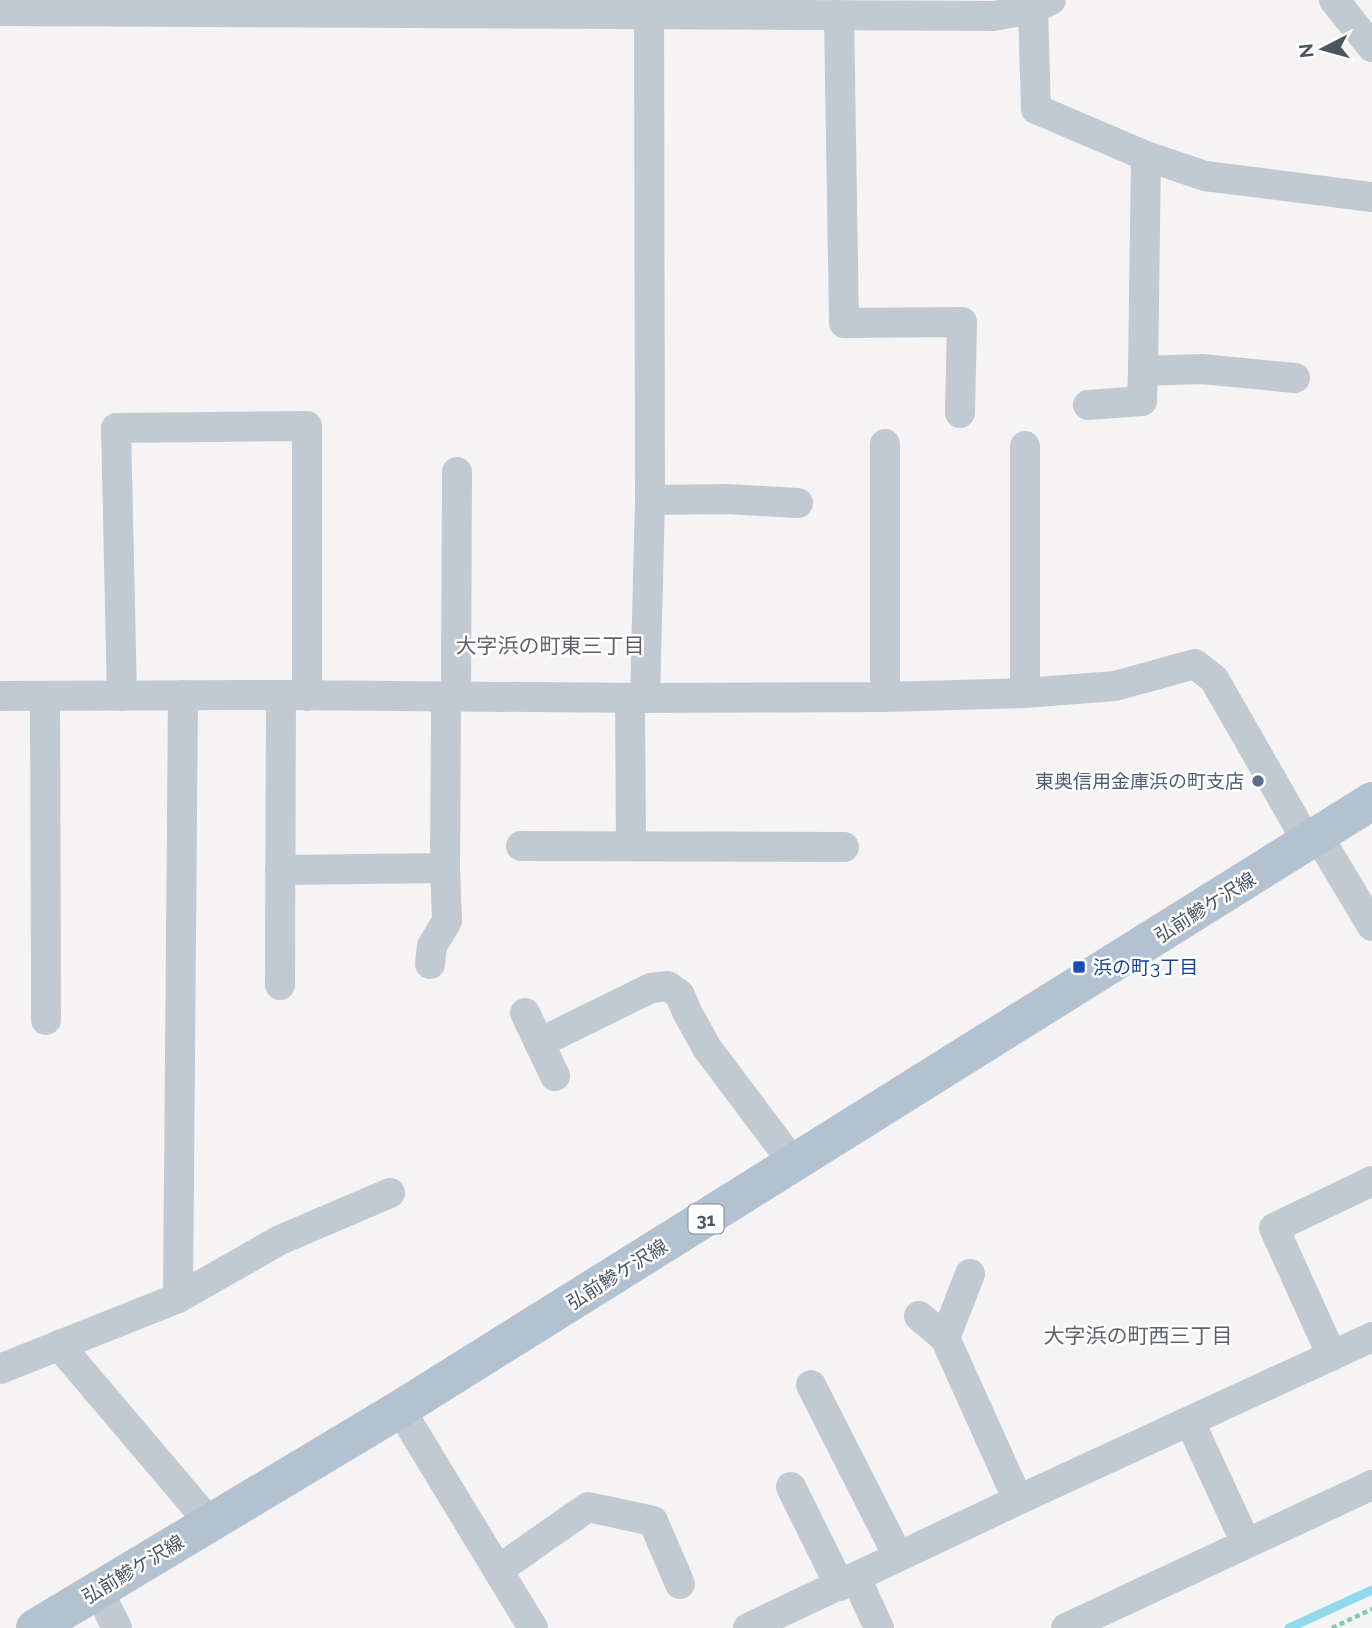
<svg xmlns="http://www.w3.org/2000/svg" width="1372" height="1628" viewBox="0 0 1372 1628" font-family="Raleway,'Noto Sans JP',sans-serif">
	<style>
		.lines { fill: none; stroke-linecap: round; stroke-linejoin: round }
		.stream { stroke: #90daee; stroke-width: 9 }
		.path { stroke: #7ad0a6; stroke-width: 4.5; stroke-dasharray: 5 3.5; stroke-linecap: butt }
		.street { stroke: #c1cad2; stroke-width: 30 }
		.primary { stroke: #b3c2d1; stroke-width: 38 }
		.service-dot { fill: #5c6f8a; stroke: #fff; stroke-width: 2.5 }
		.transit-dot { fill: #1a4fb4; stroke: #fff; stroke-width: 2.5 }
		.labels { text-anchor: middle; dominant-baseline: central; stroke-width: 5; stroke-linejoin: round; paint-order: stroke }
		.shield { fill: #fff; stroke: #808990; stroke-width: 2 }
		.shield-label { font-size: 18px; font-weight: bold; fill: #4a5661 }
		.service-label { font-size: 19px; fill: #4e5e75; stroke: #fff; text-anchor: end }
		.street-label { font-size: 19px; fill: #4a5661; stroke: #fff }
		.transit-label { font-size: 19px; fill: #164399; stroke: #fff; text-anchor: start }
		.neighbourhood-label { font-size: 21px; fill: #5f6368; stroke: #fff }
	</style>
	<rect width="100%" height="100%" fill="#f5f3f3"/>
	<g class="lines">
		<path class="stream" d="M1289 1628 1372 1590"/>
		<path class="path" d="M1332 1628 1372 1609"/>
		<g class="street">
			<path d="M1334 0 1372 47"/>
			<path d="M1033 9 1036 109 1146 156 1205 176 1372 197"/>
			<path d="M0 11 993 16 1033 9 1051 0"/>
			<path d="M839 15 844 323 962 322 960 413"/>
			<path d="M1146 156 1143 371 1202 369 1295 378"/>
			<path d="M1088 405 1142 401 1143 371"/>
			<path d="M1025 446V693"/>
			<path d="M650 500 726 499 798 503"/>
			<path d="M0 696 281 695 645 698 885 697 1025 693 1115 686 1195 664 1214 679 1308 843"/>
			<path d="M45 696 46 1020"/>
			<path d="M122 696 116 428 307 426V696"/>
			<path d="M456 696 457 472"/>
			<path d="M885 697V444"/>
			<path d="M630 698 631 846"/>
			<path d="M645 698 650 500 649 0"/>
			<path d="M1318 836 1372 926"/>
			<path d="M521 846 844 847"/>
			<path d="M280 870 445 868 446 696"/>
			<path d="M430 964 432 946 447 921 445 868"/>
			<path d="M280 985 281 695"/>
			<path d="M525 1013 555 1076"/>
			<path d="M539 1043 651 988 668 986 680 995 687 1012 707 1048 794 1164"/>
			<path d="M178 1298 183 695"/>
			<path d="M919 1316 945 1338 1018 1500"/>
			<path d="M945 1338 970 1274"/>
			<path d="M59 1345 210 1523"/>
			<path d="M1332 1356 1274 1228 1372 1181"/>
			<path d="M0 1369 178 1298 280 1240 390 1193"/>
			<path d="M811 1385 898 1556"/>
			<path d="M400 1409 533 1628"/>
			<path d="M1190 1422 1246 1543"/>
			<path d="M791 1487 840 1586"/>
			<path d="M498 1570 588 1507 653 1521 680 1584"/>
			<path d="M856 1578 879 1628"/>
			<path d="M98 1590 117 1628"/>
			<path d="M748 1628 1018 1500 1372 1337"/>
			<path d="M1066 1628 1372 1485"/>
		</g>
		<path class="primary" d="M35 1628 400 1409 1372 801"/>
	</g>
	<circle class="service-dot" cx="1258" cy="781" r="7"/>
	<rect class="transit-dot" x="1072" y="960" width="14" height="14" rx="3.5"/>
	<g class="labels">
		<rect class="shield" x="688.5" y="1204.5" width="35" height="29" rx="5"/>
		<g class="shield-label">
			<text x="706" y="1219">31</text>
		</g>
		<g class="service-label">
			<text x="1244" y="781">東奥信用金庫浜の町支店</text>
		</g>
		<g class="street-label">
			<text transform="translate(1205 907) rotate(-32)">弘前鰺ケ沢線</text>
			<text transform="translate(617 1274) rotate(-32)">弘前鰺ケ沢線</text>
			<text transform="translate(133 1569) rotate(-31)">弘前鰺ケ沢線</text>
		</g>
		<g class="transit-label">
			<text x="1093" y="967">浜の町3丁目</text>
		</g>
		<g class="neighbourhood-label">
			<text x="550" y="645">大字浜の町東三丁目</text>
			<text x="1138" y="1335">大字浜の町西三丁目</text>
		</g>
	</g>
	<g transform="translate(1323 49) rotate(264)" stroke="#ffffff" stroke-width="5" paint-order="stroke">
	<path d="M0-5L12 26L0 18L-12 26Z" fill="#4a5661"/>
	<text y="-10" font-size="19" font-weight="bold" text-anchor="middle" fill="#4a5661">N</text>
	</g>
</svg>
